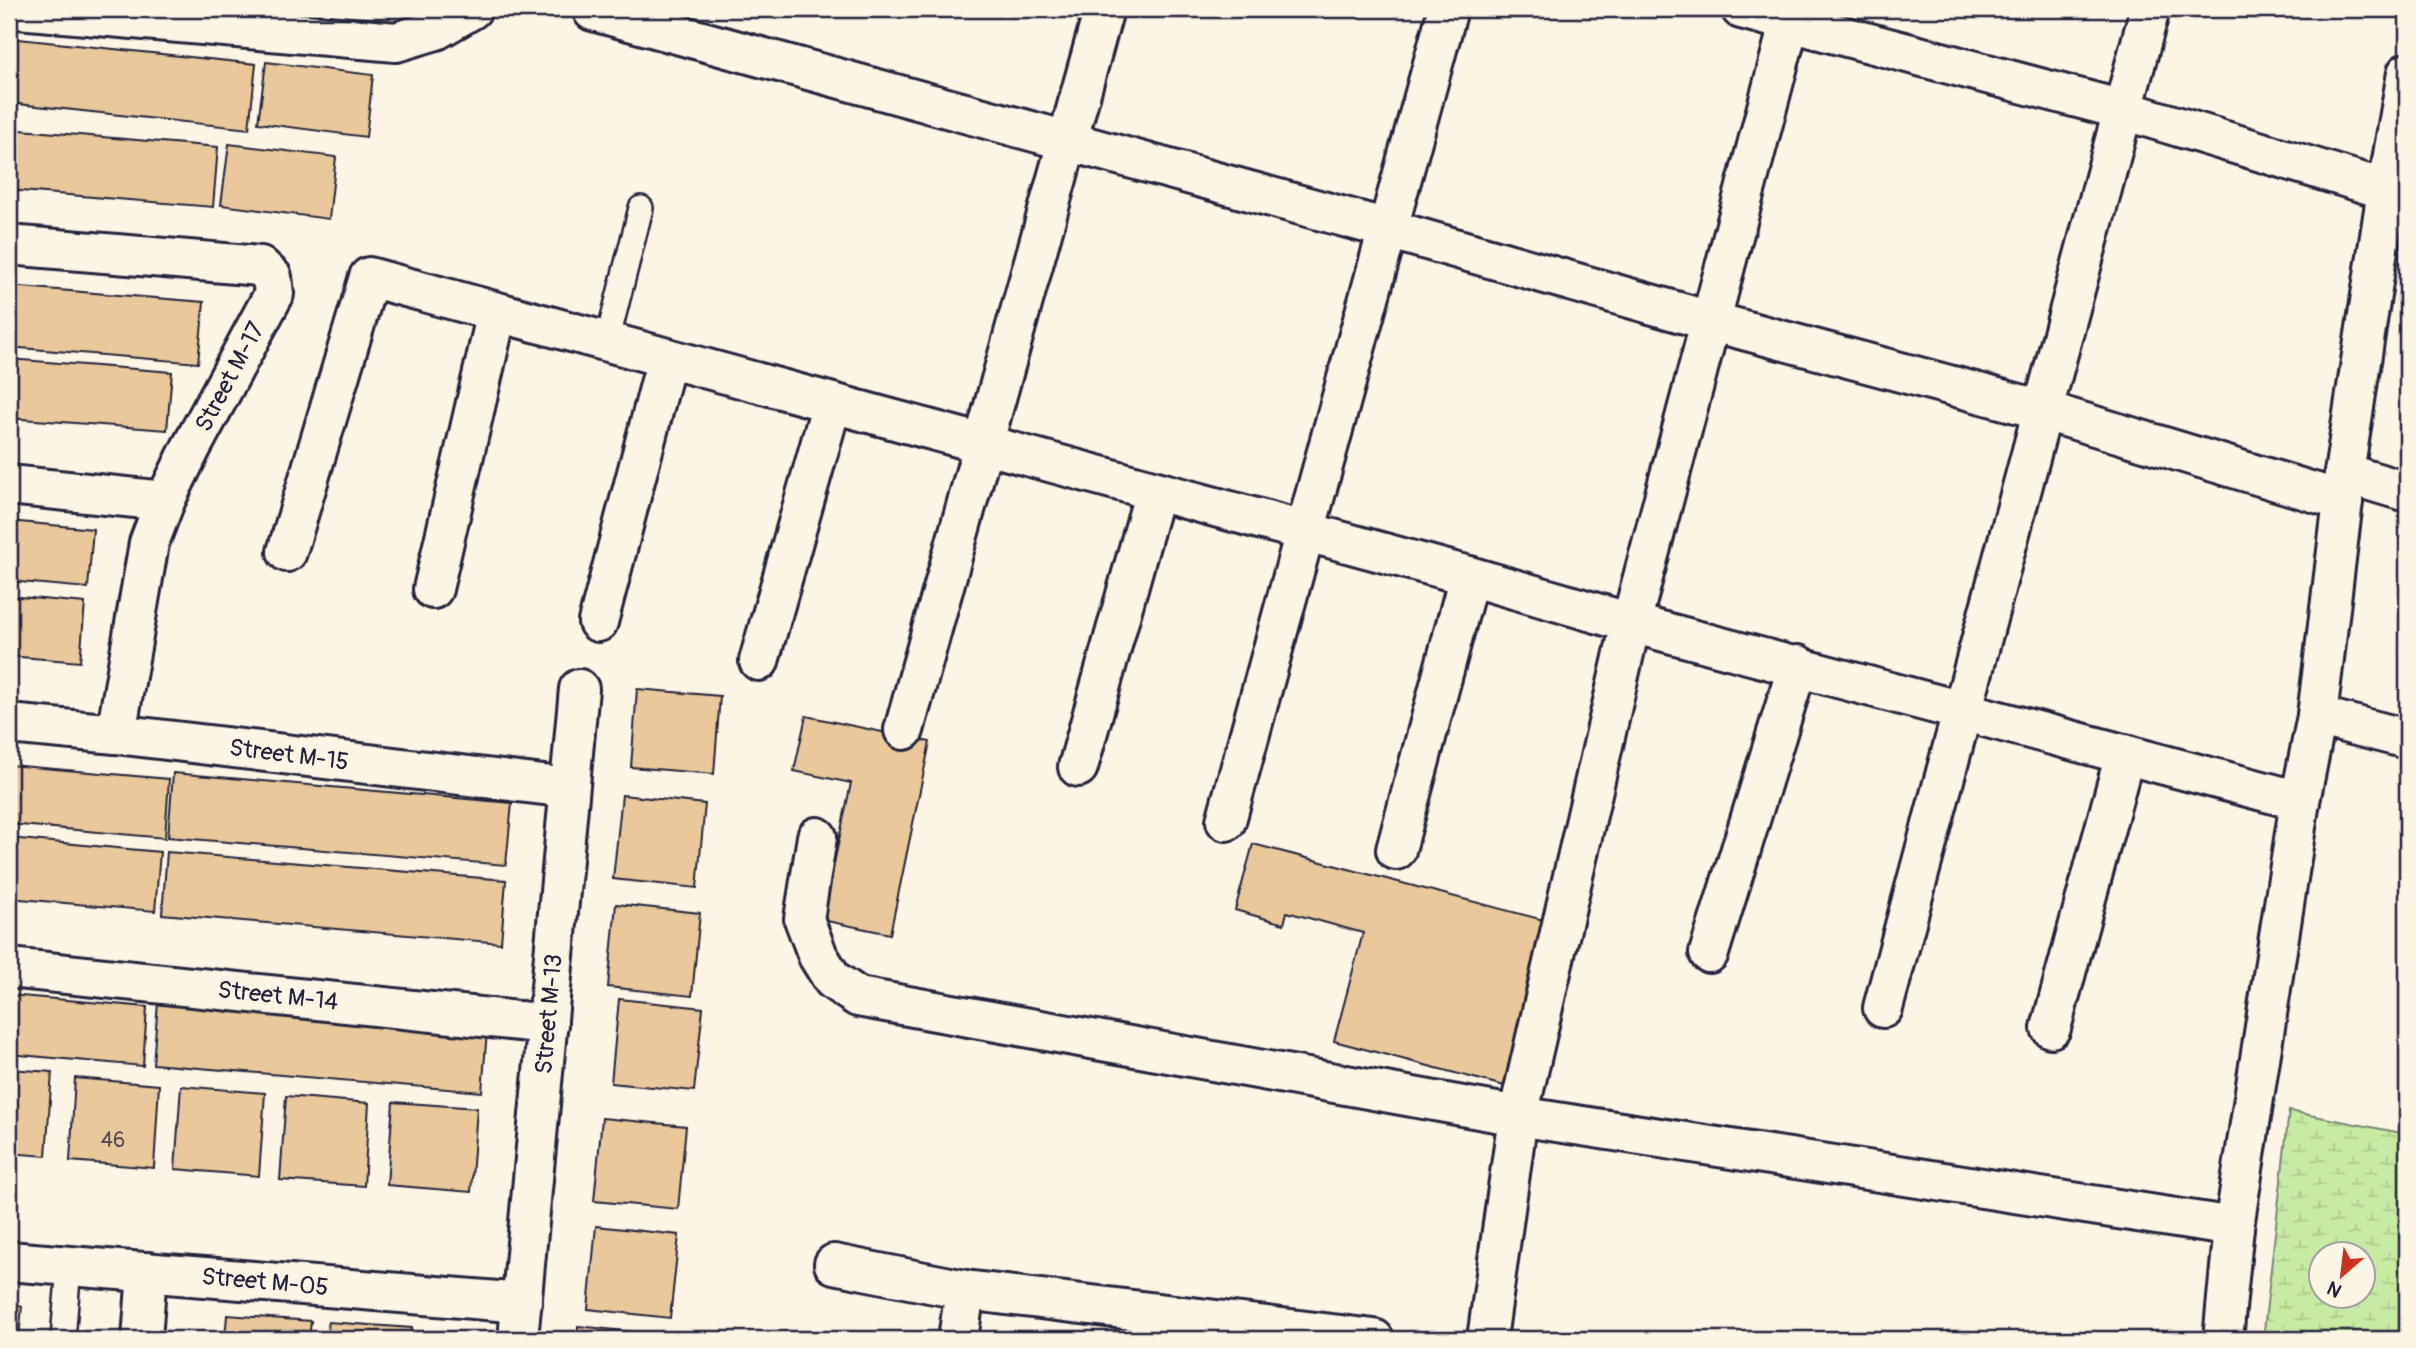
<svg xmlns="http://www.w3.org/2000/svg" width="2416" height="1348" viewBox="0 0 2416 1348" font-family="Pangolin,sans-serif">
	<style>
		.wetland { fill: url(#wetland-marsh); stroke: #758670; stroke-width: 2; fill-rule: evenodd }
		.building { fill: #e9c99b; stroke: #22223b; stroke-width: 2 }
		.lines { fill: none; stroke-linecap: round; stroke-linejoin: round }
		.service-casing { stroke: #22223b; stroke-width: 28 }
		.minor-casing { stroke: #22223b; stroke-width: 44 }
		.service { stroke: #fcf5e5; stroke-width: 23 }
		.minor { stroke: #fcf5e5; stroke-width: 38 }
		.labels { text-anchor: middle; dominant-baseline: central; stroke-width: 7; stroke-linejoin: round; paint-order: stroke }
		.number-label { font-size: 21px; fill: #544c53 }
		.street-label { font-size: 24px; fill: #22223b; stroke: #fcf5e5 }
	</style>
	<defs>
		<pattern id="wetland-marsh" width="20" height="14" patternUnits="userSpaceOnUse" patternTransform="scale(1.75)"><rect width="20" height="14" fill="#c8eba4"/><path d="M1 5h8M5 5V1M11 12h8M15 12V8" fill="none" stroke="#acc98e"/></pattern>
	</defs>
	<rect width="100%" height="100%" fill="#fcf5e5"/>
	<filter id="ink" filterUnits="userSpaceOnUse"><feTurbulence type="fractalNoise" baseFrequency=".0143" numOctaves="2"/><feDisplacementMap in="SourceGraphic" scale="14" xChannelSelector="R" yChannelSelector="G"/><feConvolveMatrix kernelMatrix="1 2 1 2 8 2 1 2 1" color-interpolation-filters="sRGB"/></filter>
	<g filter="url(#ink)">
		<path class="wetland" d="M2289 1111 2407 1134V1339H2263ZM2322 1254H2364V1296H2322Z"/>
		<g class="building">
			<path d="M9 38 256 64 249 129 9 103Z"/>
			<path d="M266 62 373 75 366 137 258 123Z"/>
			<path d="M9 129 218 147 213 207 9 190Z"/>
			<path d="M229 144 336 157 329 219 221 205Z"/>
			<path d="M9 286 204 302 198 363 9 347Z"/>
			<path d="M9 359 172 372 167 430 9 418Z"/>
			<path d="M9 521 93 529 88 588 9 581Z"/>
			<path d="M9 596 85 603 80 662 9 656Z"/>
			<path d="M637 689 720 696 714 774 631 767Z"/>
			<path d="M806 716 930 742 890 934 822 920 851 783 794 771Z"/>
			<path d="M9 765 169 779 165 838 9 824Z"/>
			<path d="M173 773 512 803 506 865 168 837Z"/>
			<path d="M622 795 705 804 697 888 613 879Z"/>
			<path d="M9 838 160 852 155 911 9 898Z"/>
			<path d="M1253 844 1551 922 1508 1087 1334 1041 1363 933 1287 912 1284 924 1235 910Z"/>
			<path d="M167 852 506 880 501 943 162 914Z"/>
			<path d="M616 904 700 913 692 996 608 987Z"/>
			<path d="M9 995 147 1007 143 1066 9 1054Z"/>
			<path d="M619 999 703 1008 694 1091 611 1083Z"/>
			<path d="M158 1002 487 1031 482 1092 153 1064Z"/>
			<path d="M9 1069 52 1072 46 1156 9 1153Z"/>
			<path d="M75 1078 159 1085 154 1168 70 1161Z"/>
			<path d="M181 1086 265 1093 259 1176 175 1169Z"/>
			<path d="M286 1096 369 1103 364 1186 280 1180Z"/>
			<path d="M393 1102 477 1108 471 1192 387 1185Z"/>
			<path d="M602 1118 686 1126 678 1209 594 1201Z"/>
			<path d="M596 1226 679 1235 670 1318 588 1309Z"/>
			<path d="M9 1305 22 1306 19 1339H9Z"/>
			<path d="M227 1315 311 1321 309 1339H225Z"/>
			<path d="M328 1322 412 1328 411 1339H327Z"/>
			<path d="M578 1326 661 1335V1339H577Z"/>
		</g>
		<g class="lines">
			<g class="service-casing">
				<g id="service">
					<path d="M607 342 641 208"/>
					<path d="M63 1339 69 1266"/>
				</g>
			</g>
			<g class="minor-casing">
				<g id="minor">
					<path d="M18 9 396 42 436 30 472 9"/>
					<path d="M1741 9 2123 110 2387 190"/>
					<path d="M593 11 1388 229 1710 321 2042 410 2343 501"/>
					<path d="M9 245 260 266 272 277 274 294 191 448 165 501 149 543 116 734"/>
					<path d="M2344 473 2407 492"/>
					<path d="M9 485 165 501"/>
					<path d="M287 552 369 277 1469 576 1631 623 2300 801"/>
					<path d="M433 589 497 312"/>
					<path d="M598 622 667 358"/>
					<path d="M759 661 832 403"/>
					<path d="M2317 716 2407 739"/>
					<path d="M9 724 116 734 569 788"/>
					<path d="M904 730 1104 9"/>
					<path d="M1078 767 1155 491"/>
					<path d="M1226 821 1448 9"/>
					<path d="M817 837 804 919 818 956 833 980 858 997 1518 1116 2234 1227"/>
					<path d="M1396 850 1469 576"/>
					<path d="M1709 953 1798 665"/>
					<path d="M9 968 548 1024"/>
					<path d="M1883 1008 2150 9"/>
					<path d="M2051 1028 2125 754"/>
					<path d="M9 1261 522 1303"/>
					<path d="M834 1264 965 1290 1374 1339"/>
					<path d="M142 1339 147 1272"/>
					<path d="M518 1339 579 689"/>
					<path d="M958 1339 965 1290"/>
					<path d="M1487 1339 1518 1116 1631 623 1793 9"/>
					<path d="M2223 1339 2234 1227 2300 801 2317 716 2343 501 2344 473 2387 190 2407 73"/>
				</g>
			</g>
			<use href="#service" class="service"/>
			<use href="#minor" class="minor"/>
		</g>
	</g>
	<g class="labels">
		<g class="number-label">
			<text x="113" y="1140">46</text>
		</g>
		<g class="street-label">
			<text transform="translate(230 377) rotate(-62)">Street M-17</text>
			<text transform="translate(289 755) rotate(7)">Street M-15</text>
			<text transform="translate(278 996) rotate(6)">Street M-14</text>
			<text transform="translate(549 1014) rotate(-85)">Street M-13</text>
			<text transform="translate(265 1282) rotate(5)">Street M-05</text>
		</g>
	</g>
	<rect width="2416" height="1348" fill="none" stroke="#fcf5e5" stroke-width="35"/>
	<rect x="18" y="18" width="2381" height="1313" fill="none" stroke="#22223b" stroke-width="2.5" filter="url(#ink)"/>
	<g transform="translate(2342 1275) rotate(208)"><circle r="33" fill="#fcf5e5" stroke="#a5a1a1" stroke-width="2"/>
	<path d="M0-5L12 26L0 18L-12 26Z" fill="#c8321e"/>
	<text y="-10" font-size="19" font-weight="bold" text-anchor="middle" fill="#22223b">N</text>
	</g>
</svg>
